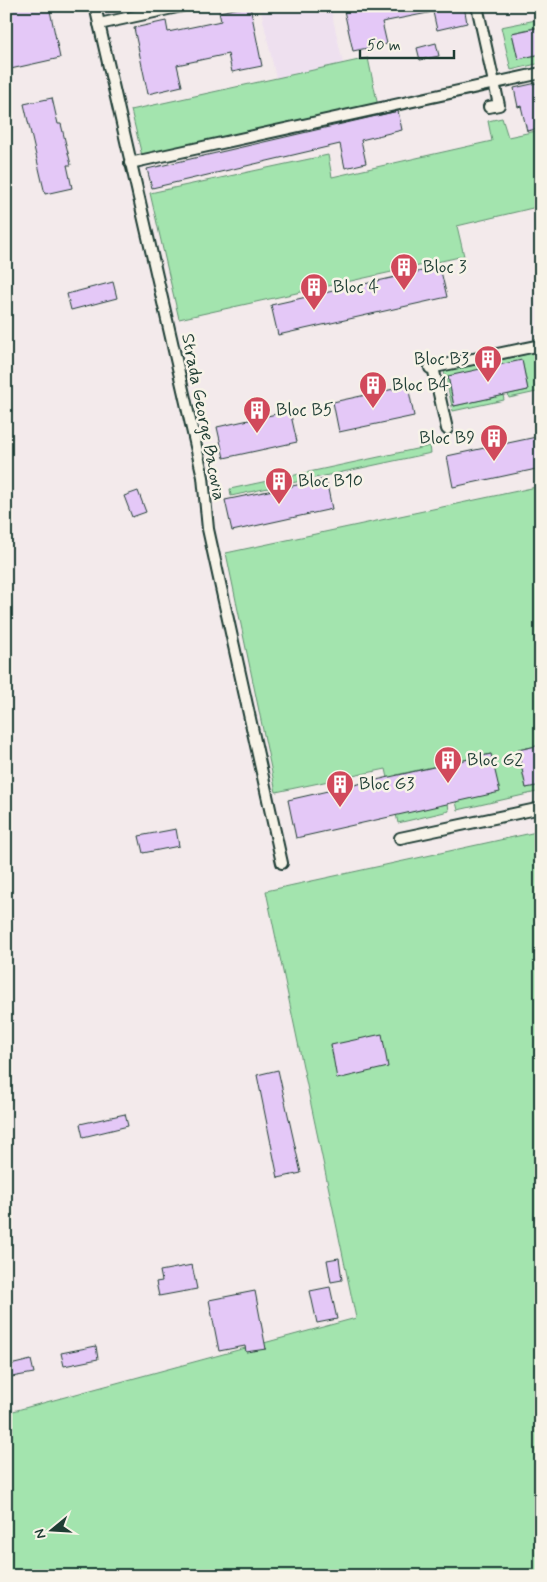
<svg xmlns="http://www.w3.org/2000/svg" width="547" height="1582" viewBox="0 0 547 1582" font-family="Mynerve,sans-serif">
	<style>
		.built { fill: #eee0ef }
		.green { fill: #a3e4ae; stroke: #619071 }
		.building { fill: #e4c8f7; stroke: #1f3d34 }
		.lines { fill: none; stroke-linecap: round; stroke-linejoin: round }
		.minor-casing { stroke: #1f3d34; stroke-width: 14 }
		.minor { stroke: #f7f3e8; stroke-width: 10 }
		.labels { text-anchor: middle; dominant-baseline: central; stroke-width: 5; stroke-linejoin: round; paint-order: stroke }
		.poi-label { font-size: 18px; fill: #1f3d34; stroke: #f7f3e8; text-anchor: start }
		.street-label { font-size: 18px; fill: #1f3d34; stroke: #f7f3e8 }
	</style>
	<rect width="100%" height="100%" fill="#f3eaeb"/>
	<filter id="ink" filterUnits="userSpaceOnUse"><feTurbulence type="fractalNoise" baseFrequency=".02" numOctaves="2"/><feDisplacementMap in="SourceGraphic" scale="10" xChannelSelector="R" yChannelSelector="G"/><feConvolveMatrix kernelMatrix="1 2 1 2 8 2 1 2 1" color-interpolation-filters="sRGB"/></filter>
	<g filter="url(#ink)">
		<path class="built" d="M260 6H330L343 63 276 78Z"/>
		<g class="green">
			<path d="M541 19V26L512 33 518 59 541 54V63L511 70 501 27Z"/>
			<path d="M368 58 379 111 143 160 131 110Z"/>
			<path d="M502 118 508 137 541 130V206L457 226 464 256 179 319 150 193 328 155 332 177 492 141 488 121Z"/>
			<path d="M541 351V391L509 398 508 394 528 390 522 361 501 365 500 360Z"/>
			<path d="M496 361 497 366 448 377 454 406 503 395 504 400 453 411 444 371Z"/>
			<path d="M430 446 431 453 231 496 230 489Z"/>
			<path d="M541 486V745L518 750 526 788 541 785V791L458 810 456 802 491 754 396 775 404 813 448 803 449 811 398 823 386 769 276 792 226 553Z"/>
			<path d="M541 831V1576H6V1413L356 1318 266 891Z"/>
		</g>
		<g class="building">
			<path d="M6 6H49L60 58 6 70Z"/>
			<path d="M250 6 262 66 232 72 228 54 177 65 182 86 148 94 134 28 166 21 168 32 221 21 219 12Z"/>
			<path d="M343 6H464L467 23 437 30 433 12 382 22 387 44 353 51Z"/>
			<path d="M541 27V54L518 59 512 33Z"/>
			<path d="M436 43 439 56 420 60 417 48Z"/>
			<path d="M541 82V128L527 131 521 106 518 107 514 88Z"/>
			<path d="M52 98 58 124H61L71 165H67L72 188 45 194 24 104Z"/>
			<path d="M398 111 402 130 361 140 366 163 345 168 340 144 152 188 147 169Z"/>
			<path d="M440 267 447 297 278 335 271 305Z"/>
			<path d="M113 282 117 298 71 310 67 294Z"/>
			<path d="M522 360 528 390 454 406 448 376Z"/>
			<path d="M408 386 414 416 339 432 333 402Z"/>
			<path d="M290 411 297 442 224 458 217 427Z"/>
			<path d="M541 436V468L453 487 447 456Z"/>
			<path d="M326 479 332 509 232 531 225 500Z"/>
			<path d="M138 491 146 512 132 517 124 496Z"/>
			<path d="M541 745V785L526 788 518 750Z"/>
			<path d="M491 754 500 792 296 838 288 800Z"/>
			<path d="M176 829 179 846 143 853 139 836Z"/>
			<path d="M382 1034 388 1067 337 1079 331 1045Z"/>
			<path d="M278 1070 301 1173 278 1178 257 1075Z"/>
			<path d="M125 1114 128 1126 83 1137 80 1124Z"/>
			<path d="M339 1258 342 1280 331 1282 327 1260Z"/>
			<path d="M192 1265 197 1289 159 1296 156 1282 162 1281 160 1271Z"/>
			<path d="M330 1287 337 1319 317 1323 310 1291Z"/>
			<path d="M255 1291 266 1349 246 1352 245 1346 219 1351 209 1300Z"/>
			<path d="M96 1346 98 1359 64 1366 61 1353Z"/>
			<path d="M31 1360 34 1373 6 1378V1366Z"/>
		</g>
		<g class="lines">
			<g class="minor-casing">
				<g id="minor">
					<path d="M95 6 203 477 208 529 282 863"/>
					<path d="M477 6 499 105 489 107"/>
					<path d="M99 24 182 6"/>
					<path d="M130 163 541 73"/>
					<path d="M433 367 447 429"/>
					<path d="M430 368 541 345"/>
					<path d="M400 838 541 808"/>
				</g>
			</g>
			<use href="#minor" class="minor"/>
		</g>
	</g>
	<defs>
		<g id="building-pin" transform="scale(1.4375)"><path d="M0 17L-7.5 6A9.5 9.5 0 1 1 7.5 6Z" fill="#d1495b" stroke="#f7f3e8"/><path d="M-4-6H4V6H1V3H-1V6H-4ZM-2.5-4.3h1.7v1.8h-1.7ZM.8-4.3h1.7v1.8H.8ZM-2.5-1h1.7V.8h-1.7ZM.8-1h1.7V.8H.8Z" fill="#fff"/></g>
	</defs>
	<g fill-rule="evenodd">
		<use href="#building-pin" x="404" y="267"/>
		<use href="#building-pin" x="314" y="287"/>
		<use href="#building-pin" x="488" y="359"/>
		<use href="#building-pin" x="373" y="385"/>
		<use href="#building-pin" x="257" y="410"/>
		<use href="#building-pin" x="494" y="438"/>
		<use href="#building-pin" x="279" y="481"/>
		<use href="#building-pin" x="448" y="760"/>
		<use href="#building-pin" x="340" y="784"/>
	</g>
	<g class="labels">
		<g class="poi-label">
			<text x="423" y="267">Bloc 3</text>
			<text x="333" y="287">Bloc 4</text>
			<text x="469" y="359" text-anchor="end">Bloc B3</text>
			<text x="392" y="385">Bloc B4</text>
			<text x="276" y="410">Bloc B5</text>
			<text x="475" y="438" text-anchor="end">Bloc B9</text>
			<text x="298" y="481">Bloc B10</text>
			<text x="467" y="760">Bloc G2</text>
			<text x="359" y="784">Bloc G3</text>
		</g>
		<g class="street-label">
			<text transform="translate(203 417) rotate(79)">Strada George Bacovia</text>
		</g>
	</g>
	<rect width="547" height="1582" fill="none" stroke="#f7f3e8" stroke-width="25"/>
	<rect x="12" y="12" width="522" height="1557" fill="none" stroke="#1f3d34" stroke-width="2" filter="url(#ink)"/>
	<g transform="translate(52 1530) rotate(252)" stroke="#f7f3e8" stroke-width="4" paint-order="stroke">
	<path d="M0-4L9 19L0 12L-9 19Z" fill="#1f3d34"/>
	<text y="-8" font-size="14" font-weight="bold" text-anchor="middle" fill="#1f3d34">N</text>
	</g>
	<path d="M360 50v8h94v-8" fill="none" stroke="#1f3d34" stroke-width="2.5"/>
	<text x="367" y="50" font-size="15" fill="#1f3d34" stroke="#f7f3e8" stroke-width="4" paint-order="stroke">50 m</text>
</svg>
